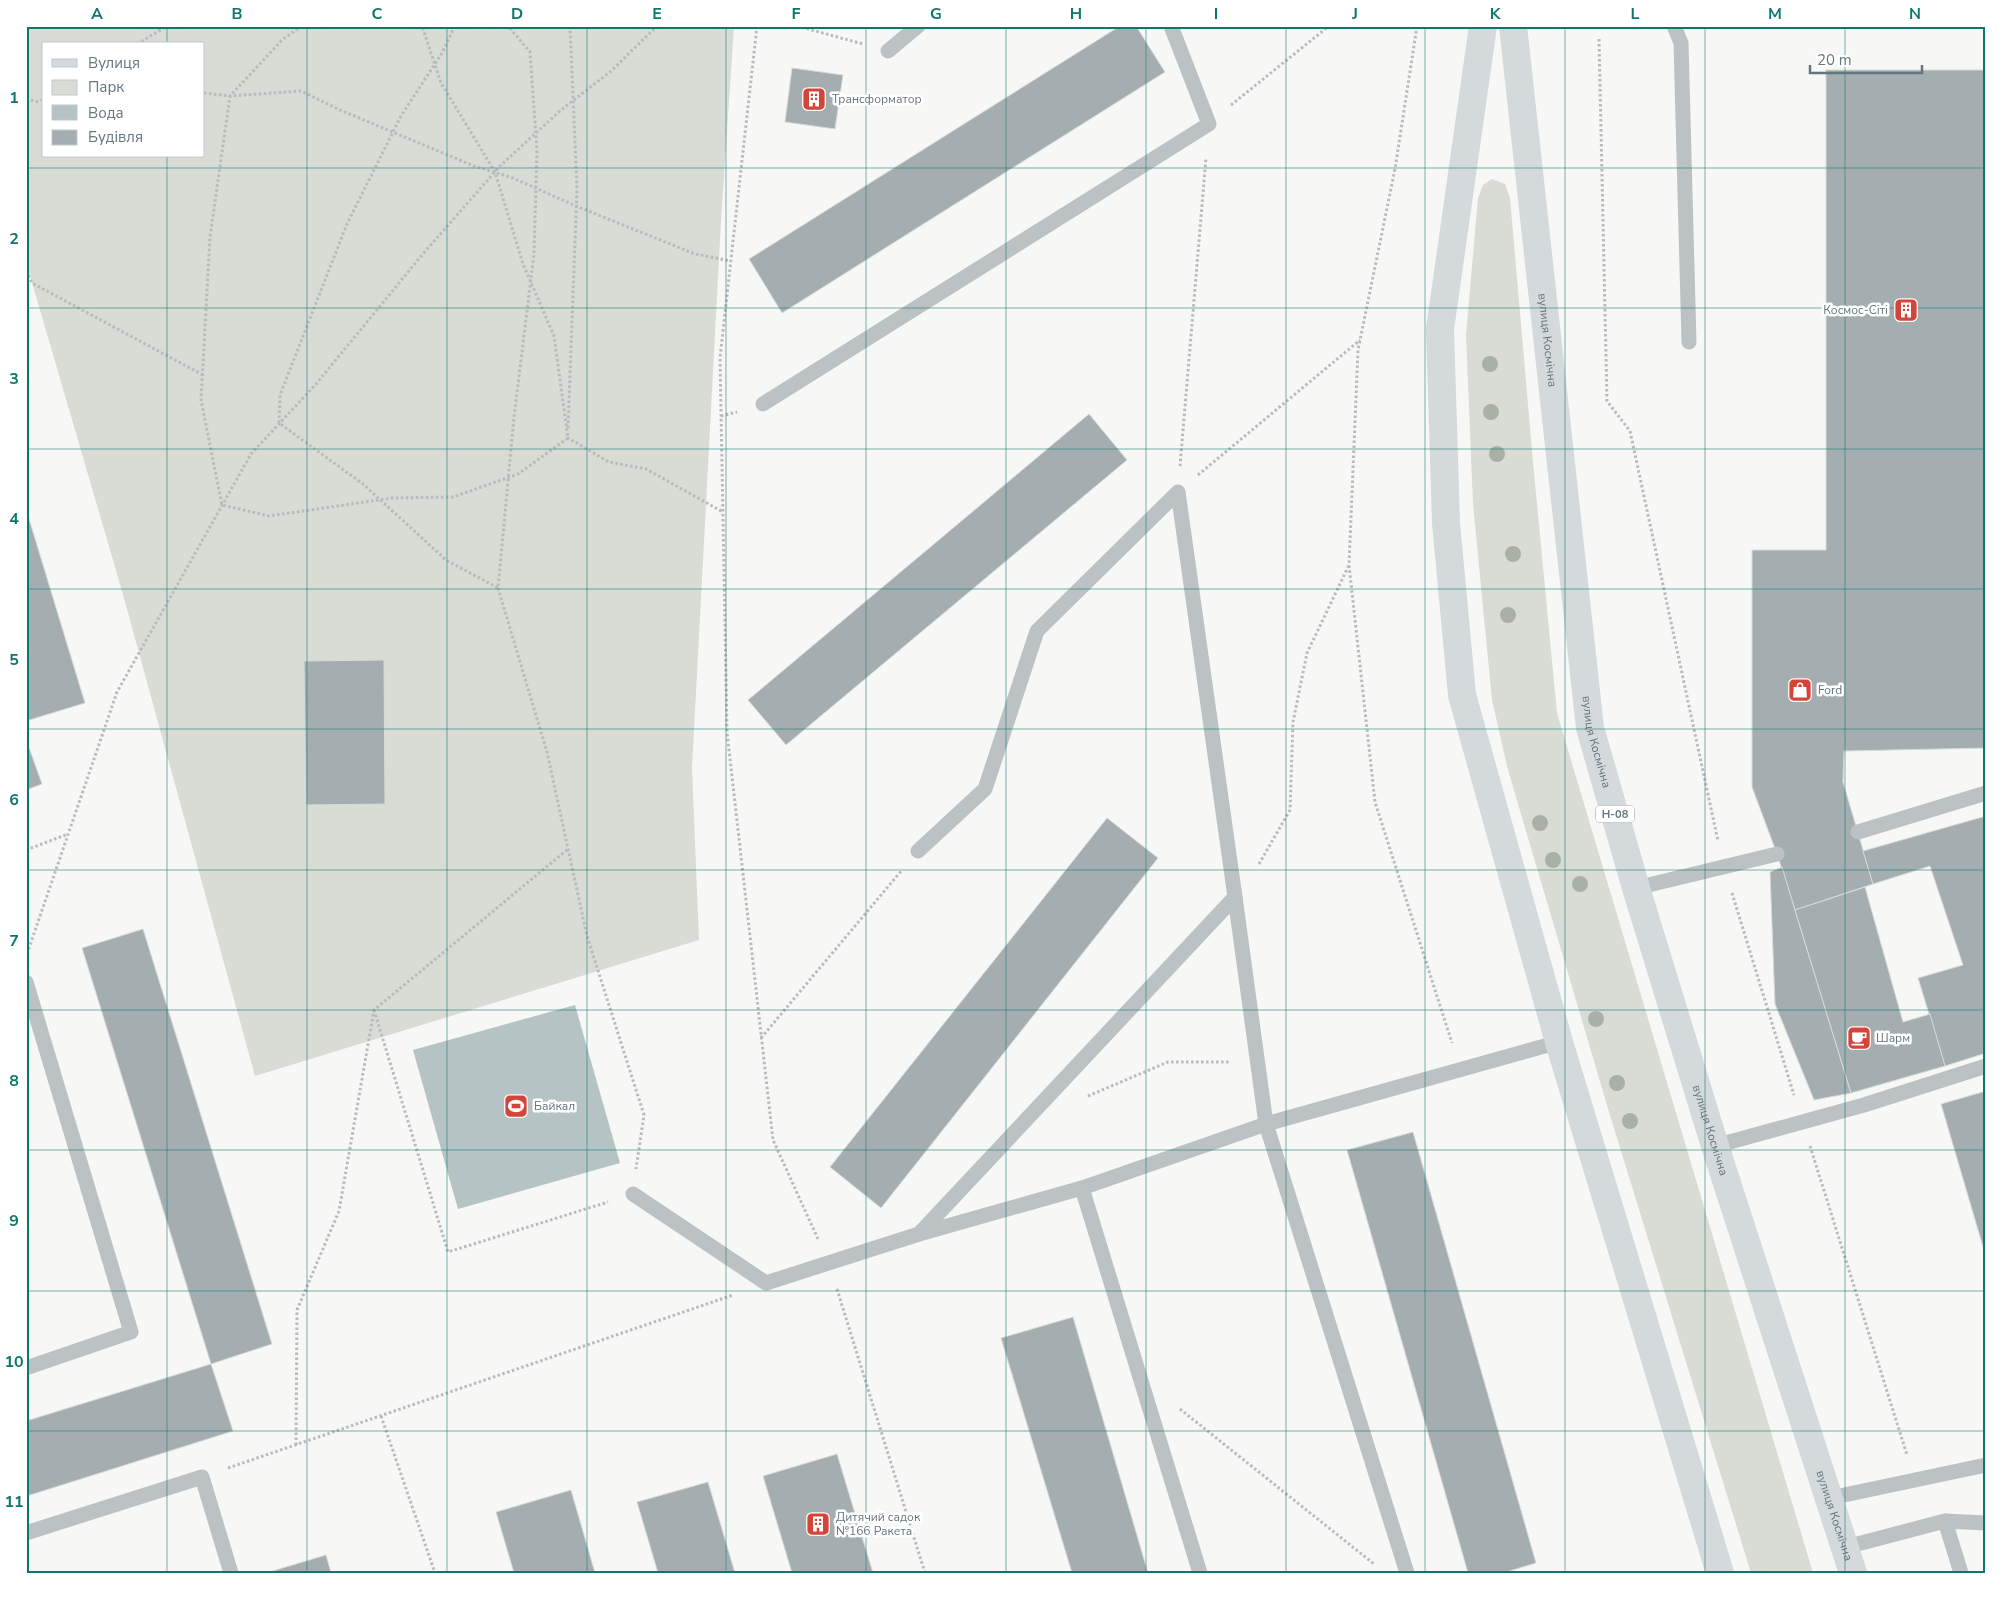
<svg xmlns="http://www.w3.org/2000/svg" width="2012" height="1599" viewBox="0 0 2012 1599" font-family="'Nunito Sans',sans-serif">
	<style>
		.green { fill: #d8dcd4; fill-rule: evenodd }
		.water { fill: #b5c3c5 }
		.building { fill: #a4aeb1; stroke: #d9d9d7 }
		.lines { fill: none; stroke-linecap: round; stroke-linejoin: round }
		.path { stroke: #b7bbbd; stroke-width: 3; stroke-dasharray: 2.5 2.5; stroke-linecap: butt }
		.service { stroke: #bcc2c4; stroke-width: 15 }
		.primary { stroke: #d4d9db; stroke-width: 28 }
		.tree { fill: #a9b0a5 }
		.grid { fill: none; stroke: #0f766e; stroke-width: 1; stroke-opacity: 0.55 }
		.labels { text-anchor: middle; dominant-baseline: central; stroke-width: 5; stroke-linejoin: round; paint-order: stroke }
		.shield { fill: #fff; stroke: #939fa4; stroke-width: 1 }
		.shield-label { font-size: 11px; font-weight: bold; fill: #65767d }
		.poi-label { font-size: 12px; fill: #65767d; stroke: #fff; text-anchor: start }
		.street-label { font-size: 12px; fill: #65767d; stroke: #fff }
		.neatline { fill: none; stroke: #0f766e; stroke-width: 2 }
		.grid-label { font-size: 16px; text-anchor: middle; font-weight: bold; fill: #0f766e }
	</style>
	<rect width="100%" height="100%" fill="#f7f7f5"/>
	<g class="green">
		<path d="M26 26H734L721 221 692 768 699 940 255 1076 122 591 26 262ZM44 44H204V156H44Z"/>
		<path d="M1492 179 1505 184 1510 198 1533 462 1557 713 1813 1573H1751L1609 1112 1508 770 1492 700 1473 504 1466 335 1478 198 1483 185Z"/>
	</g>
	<path class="water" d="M575 1005 620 1163 458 1209 413 1050Z"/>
	<g class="building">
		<path d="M1120 26H1136L1165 72 782 313 749 259Z"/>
		<path d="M792 68 843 75 835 129 785 122Z"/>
		<path d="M1826 70H1986V748L1844 751 1843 782 1873 884 1795 910 1777 854 1752 787V550H1826Z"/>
		<path d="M1089 414 1127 460 786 745 748 700Z"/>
		<path d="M26 509 85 703 26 721Z"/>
		<path d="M384 660 385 804 306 805 304 661Z"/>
		<path d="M26 739 42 784 26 790Z"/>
		<path d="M1986 816V1053L1945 1066 1918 978 1963 965 1930 866 1873 884 1863 851Z"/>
		<path d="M1107 818 1158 858 881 1208 830 1167Z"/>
		<path d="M1782 867 1795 910 1851 1093 1814 1100 1775 1004 1770 872Z"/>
		<path d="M1865 887 1903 1022 1930 1014 1945 1066 1851 1093 1795 910Z"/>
		<path d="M143 929 272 1344 211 1364 82 948Z"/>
		<path d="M1986 1091V1257L1941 1104Z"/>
		<path d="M1413 1132 1536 1563 1503 1573H1468L1347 1150Z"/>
		<path d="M1073 1317 1148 1573H1072L1001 1338Z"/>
		<path d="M211 1364 233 1431 27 1496 26 1421Z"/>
		<path d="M837 1454 873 1573H792L763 1476Z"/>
		<path d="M708 1482 735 1573H658L637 1502Z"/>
		<path d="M571 1490 595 1573H514L496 1512Z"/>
		<path d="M326 1555 331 1573H266Z"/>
	</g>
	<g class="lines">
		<g class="path">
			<path d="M302 26 283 39 230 96 210 237 201 400 222 505 269 516 392 498 453 497 518 474 568 438 554 336 523 264 495 172 441 83 422 26"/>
			<path d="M455 26 442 53 401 116 347 224 280 395 279 423 363 484 446 560 498 588 514 417 534 254 537 151 530 52 508 26"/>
			<path d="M757 26 720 358 727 732 773 1140 818 1239"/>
			<path d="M797 26 863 44"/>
			<path d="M1417 26 1395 169 1358 350 1349 565 1375 802 1452 1043"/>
			<path d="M1599 39 1607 401 1630 431 1718 841"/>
			<path d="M137 44 167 26"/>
			<path d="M204 93 230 96 301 91 340 110 474 166 513 178 576 206 695 254 731 261"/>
			<path d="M26 99 39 102 44 99"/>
			<path d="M1231 105 1329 26"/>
			<path d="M26 271 32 283 203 375"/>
			<path d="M721 416 737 412"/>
			<path d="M568 428 577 189 570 26"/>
			<path d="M568 437V438L609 462 646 469 723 512"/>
			<path d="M1180 466 1206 158"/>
			<path d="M1198 475 1360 340"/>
			<path d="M498 588 547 752 587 936 644 1115 636 1169"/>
			<path d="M26 850 68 834"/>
			<path d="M1259 864 1290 810 1293 722 1307 653 1349 565"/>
			<path d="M1732 893 1794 1095"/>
			<path d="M27 954 117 692 251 454 316 384 422 255 500 166 561 110 610 72 657 26"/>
			<path d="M374 1010 448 1252 608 1202"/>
			<path d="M761 1038 902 870"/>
			<path d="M1088 1096 1168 1062H1230"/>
			<path d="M1810 1146 1907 1455"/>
			<path d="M837 1289 925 1573"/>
			<path d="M1180 1409 1374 1564"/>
			<path d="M381 1416 435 1573"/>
			<path d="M296 1445 297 1310 339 1211 374 1010 568 849"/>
			<path d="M228 1468 733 1295"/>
		</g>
		<g class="service">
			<path d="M1674 26 1681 43 1689 342"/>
			<path d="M888 51 918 26"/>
			<path d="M763 404 1209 124 1171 26"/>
			<path d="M1858 832 1986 793"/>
			<path d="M918 851 985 789 1037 631 1178 492 1235 897 919 1234"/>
			<path d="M1636 888 1777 854"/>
			<path d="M1235 897 1266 1124 1407 1573"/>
			<path d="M26 982 131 1332 26 1368"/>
			<path d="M1715 1146 1864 1105 1986 1066"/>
			<path d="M1082 1188 1200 1573"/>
			<path d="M633 1194 766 1283 919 1234 1082 1188 1266 1124 1559 1042"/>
			<path d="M1830 1498 1986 1465"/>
			<path d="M1945 1521 1986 1523"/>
			<path d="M26 1533 202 1477 231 1573"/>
			<path d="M1846 1547 1945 1521 1961 1573"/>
		</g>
		<g class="primary">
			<path d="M1483 26 1440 329 1446 523 1462 695 1559 1042 1720 1573"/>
			<path id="s1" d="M1513 26 1590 728 1636 888 1715 1146 1853 1573"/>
		</g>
	</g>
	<g class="tree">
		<circle cx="1490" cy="364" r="8"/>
		<circle cx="1491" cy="412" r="8"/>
		<circle cx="1497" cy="454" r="8"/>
		<circle cx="1513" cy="554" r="8"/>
		<circle cx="1508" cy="615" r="8"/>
		<circle cx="1540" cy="823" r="8"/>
		<circle cx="1553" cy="860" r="8"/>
		<circle cx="1580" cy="884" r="8"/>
		<circle cx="1596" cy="1019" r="8"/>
		<circle cx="1617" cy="1083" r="8"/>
		<circle cx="1630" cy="1121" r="8"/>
	</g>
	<path class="grid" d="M167 26V44M307 26V1573M447 26V1573M587 26V1573M726 26V1573M866 26V1573M1006 26V1573M1146 26V1573M1286 26V1573M1425 26V1573M1565 26V1573M1705 26V1573M1845 26V1573M167 156V1573M26 168H1986M26 308H1986M26 449H1986M26 589H1986M26 729H1986M26 870H1986M26 1010H1986M26 1150H1986M26 1291H1986M26 1431H1986"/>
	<defs>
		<g id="building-square" transform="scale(1.25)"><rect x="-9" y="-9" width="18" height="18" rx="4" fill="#d44438" stroke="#fff"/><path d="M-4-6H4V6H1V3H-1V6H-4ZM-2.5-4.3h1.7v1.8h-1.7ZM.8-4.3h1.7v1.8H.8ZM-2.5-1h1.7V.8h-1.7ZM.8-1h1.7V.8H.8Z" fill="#fff"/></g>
		<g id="shop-square" transform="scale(1.25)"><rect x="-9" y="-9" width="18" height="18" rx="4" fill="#d44438" stroke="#fff"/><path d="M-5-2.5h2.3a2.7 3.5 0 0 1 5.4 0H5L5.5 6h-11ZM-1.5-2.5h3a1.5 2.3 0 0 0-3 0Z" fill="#fff"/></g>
		<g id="cafe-square" transform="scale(1.25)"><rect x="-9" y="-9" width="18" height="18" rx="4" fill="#d44438" stroke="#fff"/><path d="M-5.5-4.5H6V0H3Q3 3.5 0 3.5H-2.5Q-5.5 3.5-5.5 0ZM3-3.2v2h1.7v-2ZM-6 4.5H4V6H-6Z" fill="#fff"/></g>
		<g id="stadium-square" transform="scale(1.25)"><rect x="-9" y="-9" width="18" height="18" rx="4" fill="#d44438" stroke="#fff"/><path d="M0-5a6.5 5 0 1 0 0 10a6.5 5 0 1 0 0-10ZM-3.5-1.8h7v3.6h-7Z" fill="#fff"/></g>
	</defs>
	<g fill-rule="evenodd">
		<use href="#building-square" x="814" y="99"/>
		<use href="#building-square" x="1906" y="310"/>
		<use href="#shop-square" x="1800" y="690"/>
		<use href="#cafe-square" x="1859" y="1038"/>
		<use href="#stadium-square" x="516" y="1106"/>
		<use href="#building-square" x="818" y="1524"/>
	</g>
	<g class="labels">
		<rect class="shield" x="1596" y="805.5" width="38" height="17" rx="4"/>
		<g class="shield-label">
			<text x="1615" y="814">Н-08</text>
		</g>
		<g class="poi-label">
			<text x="832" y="99">Трансформатор</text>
			<text x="1888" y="310" text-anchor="end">Космос-Сіті</text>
			<text x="1818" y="690">Ford</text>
			<text x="1876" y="1038">Шарм</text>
			<text x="534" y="1106">Байкал</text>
			<text x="836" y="1517">Дитячий садок<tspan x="836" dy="14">№166 Ракета</tspan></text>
		</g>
		<g class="street-label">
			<text stroke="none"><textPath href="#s1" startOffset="316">вулиця Космічна</textPath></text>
			<text stroke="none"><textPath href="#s1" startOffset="721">вулиця Космічна</textPath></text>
			<text stroke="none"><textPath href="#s1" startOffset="1126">вулиця Космічна</textPath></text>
			<text stroke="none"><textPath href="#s1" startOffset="1531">вулиця Космічна</textPath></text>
		</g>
	</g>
	<rect width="2012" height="1599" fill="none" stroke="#ffffff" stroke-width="55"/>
	<rect x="42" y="42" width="162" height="115" fill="#ffffff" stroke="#c1c8cb"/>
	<rect x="52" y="59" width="25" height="8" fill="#d4d9db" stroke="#c1c8cb"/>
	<text x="88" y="68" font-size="15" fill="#65767d">Вулиця</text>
	<rect x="52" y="80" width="25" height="15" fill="#d8dcd4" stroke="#c1c8cb"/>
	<text x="88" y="92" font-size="15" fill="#65767d">Парк</text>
	<rect x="52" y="105" width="25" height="15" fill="#b5c3c5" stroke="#c1c8cb"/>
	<text x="88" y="118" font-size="15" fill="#65767d">Вода</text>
	<rect x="52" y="130" width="25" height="15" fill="#a4aeb1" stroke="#c1c8cb"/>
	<text x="88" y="142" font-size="15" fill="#65767d">Будівля</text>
	<path d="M1810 65v8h112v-8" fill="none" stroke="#65767d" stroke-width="2.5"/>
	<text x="1817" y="65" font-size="15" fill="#65767d" stroke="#ffffff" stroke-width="4" paint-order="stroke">20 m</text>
	<rect x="28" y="28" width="1956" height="1544" class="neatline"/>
	<g class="grid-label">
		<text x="97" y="19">A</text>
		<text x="237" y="19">B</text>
		<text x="377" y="19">C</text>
		<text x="517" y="19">D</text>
		<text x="657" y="19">E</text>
		<text x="796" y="19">F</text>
		<text x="936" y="19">G</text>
		<text x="1076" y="19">H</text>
		<text x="1216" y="19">I</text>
		<text x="1355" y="19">J</text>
		<text x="1495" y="19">K</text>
		<text x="1635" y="19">L</text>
		<text x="1775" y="19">M</text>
		<text x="1915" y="19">N</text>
		<text x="14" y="103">1</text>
		<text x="14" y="244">2</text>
		<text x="14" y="384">3</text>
		<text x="14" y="524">4</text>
		<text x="14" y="665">5</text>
		<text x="14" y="805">6</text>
		<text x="14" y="946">7</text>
		<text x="14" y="1086">8</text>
		<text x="14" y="1226">9</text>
		<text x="14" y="1367">10</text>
		<text x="14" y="1507">11</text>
	</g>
</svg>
